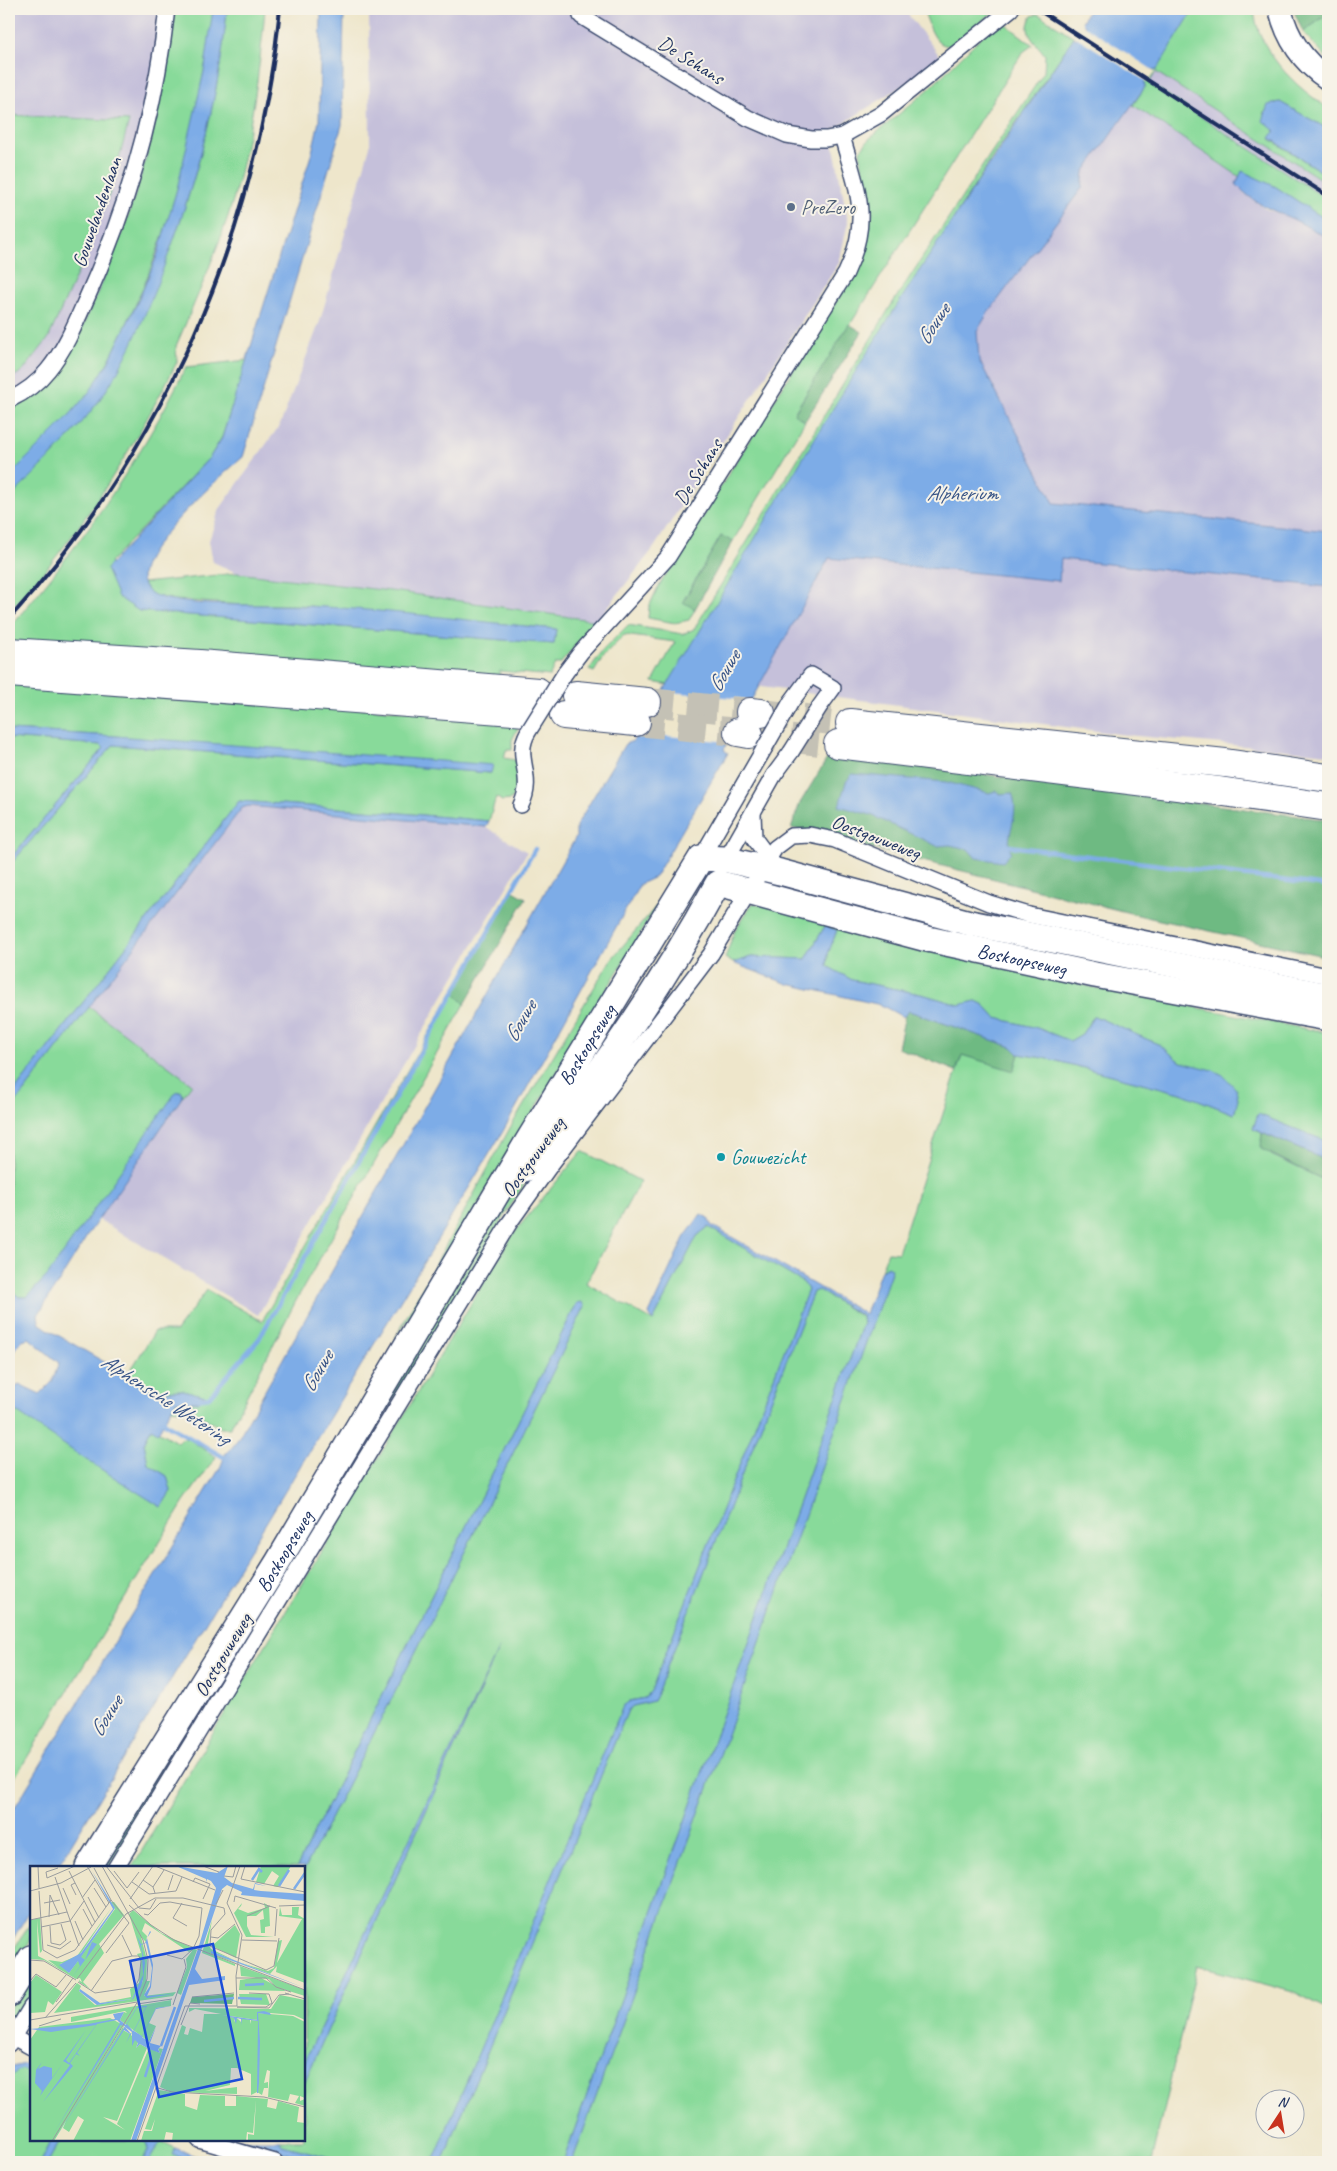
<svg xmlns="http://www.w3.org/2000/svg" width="1337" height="2171" viewBox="0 0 1337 2171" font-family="Caveat,sans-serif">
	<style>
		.industrial { fill: #c5c0da }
		.green { fill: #88da9a; stroke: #52847c }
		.forest { fill: #6eba82; stroke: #447470 }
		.water { fill: #7dace7; stroke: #4c6ea2 }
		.pier { fill: #eee6cb }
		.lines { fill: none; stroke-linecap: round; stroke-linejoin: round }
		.stream { stroke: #7dace7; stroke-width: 4.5 }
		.highway-tunnel { stroke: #c4c1b5; stroke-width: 28; stroke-dasharray: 28 14; stroke-linecap: butt }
		.street-casing { stroke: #3b4a6e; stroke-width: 18 }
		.secondary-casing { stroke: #3b4a6e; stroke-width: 25 }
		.primary-casing { stroke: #3b4a6e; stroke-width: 28 }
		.highway-casing { stroke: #3b4a6e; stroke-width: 30 }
		.street { stroke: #fff; stroke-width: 15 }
		.secondary { stroke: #fff; stroke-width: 22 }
		.primary { stroke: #fff; stroke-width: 25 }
		.highway { stroke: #fff; stroke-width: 28 }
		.rail { stroke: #1b2f5e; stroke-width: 4 }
		.street-bridge-casing { stroke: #3b4a6e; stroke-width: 18; stroke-linecap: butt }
		.street-bridge { stroke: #fff; stroke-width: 15 }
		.service-dot { fill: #5c6f8a; stroke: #f7f3e8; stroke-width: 2 }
		.culture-dot { fill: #0f9aa8; stroke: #f7f3e8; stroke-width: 2 }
		.labels { text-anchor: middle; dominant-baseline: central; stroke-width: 4; stroke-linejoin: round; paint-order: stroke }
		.street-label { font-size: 20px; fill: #1b2f5e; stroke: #f7f3e8 }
		.service-label { font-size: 20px; fill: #4e5e75; stroke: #f7f3e8; text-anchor: start }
		.culture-label { font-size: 20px; fill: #0d838f; stroke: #f7f3e8; text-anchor: start }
		.water-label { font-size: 21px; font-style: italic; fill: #385487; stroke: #f7f3e8 }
		.inset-river { fill: none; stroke: #7dace7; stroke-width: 2.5 }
		.inset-road { fill: none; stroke: #9a9d9f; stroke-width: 1 }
		.view { fill: #1d4ed8; fill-opacity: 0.15; stroke: #1d4ed8; stroke-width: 2.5 }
		.inset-edge { fill: none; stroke: #1b2f5e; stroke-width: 2.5 }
	</style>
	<rect width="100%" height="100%" fill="#f7f3e8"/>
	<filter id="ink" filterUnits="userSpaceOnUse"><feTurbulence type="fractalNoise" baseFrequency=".02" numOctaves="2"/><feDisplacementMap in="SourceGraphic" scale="10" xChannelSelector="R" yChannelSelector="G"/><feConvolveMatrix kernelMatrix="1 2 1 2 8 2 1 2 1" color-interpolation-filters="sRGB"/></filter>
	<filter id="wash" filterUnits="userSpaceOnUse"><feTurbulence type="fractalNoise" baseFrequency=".0096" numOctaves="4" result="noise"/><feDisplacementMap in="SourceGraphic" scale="20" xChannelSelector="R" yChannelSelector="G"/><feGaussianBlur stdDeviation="1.12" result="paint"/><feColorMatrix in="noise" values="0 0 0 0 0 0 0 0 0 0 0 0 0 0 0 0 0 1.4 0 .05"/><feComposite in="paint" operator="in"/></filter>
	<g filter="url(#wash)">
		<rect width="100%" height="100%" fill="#eee6cb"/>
		<g class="industrial">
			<path d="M9 9H179L160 103 142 172 105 278 76 340 55 375 31 398 9 410Z"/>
			<path d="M369 9H904L943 60 831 131 848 222 839 263 653 549 597 621 399 592 237 573 213 562 209 541 219 510 280 425 320 321 370 146Z"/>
			<path d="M1156 72 1328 184V200L1148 83Z"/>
			<path d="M1128 101 1240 177 1236 184 1245 194 1266 209 1294 219 1328 238V754L1127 735 746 685 820 556Z"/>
			<path d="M248 806 486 827 527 852 258 1315 98 1219 192 1084 89 1007 242 808Z"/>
		</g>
		<g class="green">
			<path d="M175 9H213V19C196 124 173 229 126 325 115 348 105 371 90 391 67 423 36 449 9 476V410C26 402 41 391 54 376 71 356 82 327 93 303 136 210 163 111 175 9Z"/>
			<path d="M227 9H265C260 71 250 137 234 197 219 248 197 297 176 346L177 362C132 451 78 539 9 611V499C41 467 74 435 101 398 120 371 132 341 145 311 187 215 218 113 227 9Z"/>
			<path d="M923 9H997L953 45C934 50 929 23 923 9Z"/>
			<path d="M1194 9H1254C1257 50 1295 87 1328 108V134L1326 128 1280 102 1272 103 1264 113 1275 131 1270 139 1328 176V184L1156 72 1149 83 1328 200V221L1276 187 1243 172 1240 177 1133 105 1145 87 1144 83 1153 69 1156 70Z"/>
			<path d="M1038 14 1074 37 992 158 860 365 668 685 653 682 675 642 624 635 603 657 594 672 589 670 603 650 628 625 683 634 694 629 892 304 1044 72 1045 55C1035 41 1021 33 1032 16Z"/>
			<path d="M1328 14V60L1303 32Z"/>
			<path d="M999 19 1033 45 1023 52 794 413 805 421 733 541 721 536 683 601 695 609 689 620 675 623 648 618 649 607 657 589 851 277C862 255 871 230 869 205 867 187 862 170 860 151L869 139 929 89Z"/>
			<path d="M9 115 129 121 111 190 85 256 48 339 23 371 9 379Z"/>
			<path d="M247 360 222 437 210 457 110 562 139 611 554 644 556 629 299 605H243L176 600 156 596 148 591 143 583 237 573 399 592 597 621 560 664H555L550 676 500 671 499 678 9 642V635L12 631 9 628C78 548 139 463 186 367Z"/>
			<path d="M9 682 498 718V724L519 726 512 740V750H506L504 758 515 760C524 774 521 787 511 800L502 801 496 797 489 821 378 811 239 801 9 1098V866L113 745 491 773 115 736 9 730Z"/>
			<path d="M9 738 101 745 104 748 9 860Z"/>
			<path d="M753 903 1096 988 1328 1033V1142L1258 1114 1253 1129 1262 1133 1261 1141 1271 1155 1328 1182V2009L1294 1992 1197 1966 1151 2162H572L722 1749 892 1269 888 1266 881 1270 888 1252 898 1253 962 1055 1014 1070 1019 1054 1049 1059 1181 1093 1234 1114 1238 1099 1191 1065 1181 1062 1160 1045 1094 1016 1082 1034 1070 1041 1037 1028 996 1018 984 1005 976 1001 959 1005 925 995 852 980 827 966 828 954 837 930 825 926 806 959 751 957 733 963 725 958 735 930Z"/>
			<path d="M658 904 420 1302 395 1338 510 1128 610 961Z"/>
			<path d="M453 992 465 1004 298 1297 230 1428H221L193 1411 171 1409 176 1401 197 1402 205 1396 183 1390 159 1391 127 1376 155 1331H176L207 1290 262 1321Z"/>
			<path d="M89 1007 192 1084 183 1096 181 1091 48 1275 27 1297H19L9 1288V1111Z"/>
			<path d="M582 1151 640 1181 586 1283 653 1321 697 1236 708 1227 804 1283 808 1290 651 1691 645 1698 630 1701 623 1707 435 2158 433 2162H374L369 2158 359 2162H348L282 2145 279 2140H304V2083L482 1686 304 2063V1870L417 1649 585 1306 582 1303H577L297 1867H132L513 1234Z"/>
			<path d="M532 1171 109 1867H95L511 1194Z"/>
			<path d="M818 1290 862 1317 863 1323 563 2162H442L628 1710 633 1706 653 1701 657 1693 813 1292Z"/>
			<path d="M9 1403 11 1408 161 1506 171 1491 167 1476 148 1464 144 1443 151 1427 178 1443 181 1439 187 1438 216 1457 184 1502 9 1787Z"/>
			<path d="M31 1923V1940L9 1978V1956Z"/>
			<path d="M31 1972V1993L9 2031V2009Z"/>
			<path d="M22 2069 31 2074V2140H51L40 2162H9V2079L17 2071Z"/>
			<path d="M60 2140H142L146 2142 148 2150 142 2162H48Z"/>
			<path d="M212 2140H235L319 2162H295Z"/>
			<path d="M161 2141 175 2148 173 2155 193 2162H148Z"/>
		</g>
		<g class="forest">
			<path d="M1293 9H1328V14L1303 32Z"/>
			<path d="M849 324 862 332 805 421 794 414Z"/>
			<path d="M721 536 733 541 695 609 683 602Z"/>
			<path d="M830 754 1328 820V957L1146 917 791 828 800 803Z"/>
			<path d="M512 890 526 898 465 1004 453 992Z"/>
			<path d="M909 1011 1012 1047 1019 1054 1014 1071 962 1055 956 1071 898 1048 905 1015Z"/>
			<path d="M1262 1133 1328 1161V1182L1261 1149Z"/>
		</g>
		<g class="water">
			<path d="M213 9H227C219 104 191 198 156 287 141 325 125 364 101 398 74 435 41 467 9 499V476L67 418 90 391 108 363 139 299 157 256 177 189 205 67Z"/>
			<path d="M321 9H344L342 125 243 457C221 476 132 554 143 583 145 589 151 594 157 596 181 605 231 605 258 605 357 605 457 620 556 629L554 644 139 611 118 597 106 569 210 457 222 438 312 152 319 121Z"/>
			<path d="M1089 9H1194L1156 71 1153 69 1144 83 1145 87 1084 172 1082 188 988 313 977 331 979 360 1054 503 1328 531V587L1061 559 1059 581 829 558 753 697 733 726 724 750 728 753 655 877 640 884 502 1133 69 1848 57 1867H31V1909L9 1945V1817L220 1468 226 1453 228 1452 235 1444 576 837V826L625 744 633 741C710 617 782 490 859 366 928 254 1002 147 1074 37L1076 39 1085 25 1082 22Z"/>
			<path d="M1280 102 1326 128 1328 134V176L1270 138 1275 131 1263 121 1268 105Z"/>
			<path d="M1242 171 1276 187 1328 221V238C1317 232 1305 225 1293 219 1270 209 1254 204 1236 184Z"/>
			<path d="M9 730 115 736 493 765 491 773 113 745 9 866V860L104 748 101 745 9 738Z"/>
			<path d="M852 774 946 782 989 793 996 791 1000 794 1012 793C1021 817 1004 834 1011 852L1003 862 976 858 968 849 950 845 937 846 871 815 839 806 846 782Z"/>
			<path d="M239 801 378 811 489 821 486 827 248 806 242 808 9 1111V1098Z"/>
			<path d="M825 926 837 930 828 954 827 966 852 980 925 995 959 1005 976 1001 984 1005 996 1018 1037 1028 1070 1041 1082 1034 1094 1016 1160 1045 1181 1062 1213 1070 1223 1075 1236 1089 1238 1099 1234 1114 1181 1093 1049 1059 1019 1054 1012 1047 909 1011 903 1017 881 1005 788 984 733 963 751 957 806 959Z"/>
			<path d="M181 1091 183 1096 89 1233 38 1315 39 1323 49 1330 149 1388 159 1391 183 1390 206 1396 197 1402 176 1401 158 1432 151 1428 144 1443 148 1464 167 1476 171 1491 161 1507 85 1459 11 1408 9 1395 19 1384 40 1394 52 1382 59 1363 29 1338 22 1340 9 1359V1288L19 1297H27L48 1275 176 1092Z"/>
			<path d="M1258 1114 1328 1142V1161L1253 1129Z"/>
			<path d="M701 1214 708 1218 711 1225 865 1314 881 1270 888 1266 892 1269 722 1749 572 2162H563L863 1323 862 1316 818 1290 813 1292 657 1693 653 1701 633 1706 628 1710 442 2162H433L623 1706 630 1701 645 1698 651 1691 808 1290 804 1283 708 1227 697 1236 653 1321 649 1314 684 1238Z"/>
			<path d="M582 1302 585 1306 417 1649 304 1870V1867H297L577 1303Z"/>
			<path d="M499 1648 304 2083V2063Z"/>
			<path d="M25 2064 31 2066V2074L22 2069 17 2071 9 2079V2071L12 2067Z"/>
			<path d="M51 2140H60L48 2162H40Z"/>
			<path d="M142 2140 161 2141 148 2162H142L148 2150 146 2142Z"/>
			<path d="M235 2140H280L282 2145 348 2162H319Z"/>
			<path d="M175 2148 212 2162H193L172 2155Z"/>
		</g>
		<g class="pier">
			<path d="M1080 23 1156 72 1155 73 1147 82 1073 35H1075L1082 25Z"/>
			<path d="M661 691 754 700 729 742 635 733Z"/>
		</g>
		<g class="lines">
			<g class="stream">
				<path d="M1009 846 1328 886"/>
				<path d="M197 1399 209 1397 259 1339 535 849"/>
				<path d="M161 1416 166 1424 227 1459"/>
				<path d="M9 1560 12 1555"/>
			</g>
		</g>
	</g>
	<g filter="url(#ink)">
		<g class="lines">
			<g class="highway-tunnel">
				<path d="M647 702 750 712"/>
				<path d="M761 713 850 723"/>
				<path d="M636 722 738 732"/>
				<path d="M749 734 838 744"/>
			</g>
			<g class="street-casing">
				<g id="street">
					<path d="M581 16 748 118 787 135 811 139H826L842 136 881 114 1011 9"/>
					<path d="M9 400C24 393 37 384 48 370 66 348 77 320 89 293 129 203 156 107 167 9"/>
					<path d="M565 673 581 652 668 557 846 273C872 218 857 190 842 136"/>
					<path d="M791 702 811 675 833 688 820 706"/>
					<path d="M521 805C536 775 513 758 528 732"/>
					<path d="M753 814 754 838 774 865"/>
					<path d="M705 863 701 858 764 749"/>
					<path d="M723 865 774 775 791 752"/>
					<path d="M116 1867 510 1222 552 1163 711 954 775 848 791 836 810 835 835 840 989 903 1029 915 1328 976"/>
					<path d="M13 2037 31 2047"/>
					<path d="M9 2044 31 2007"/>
					<path d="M199 2140 275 2162"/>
				</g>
			</g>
			<g class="secondary-casing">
				<path id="secondary" d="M1280 9C1287 38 1303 62 1328 79"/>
			</g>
			<g class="primary-casing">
				<g id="primary">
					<path id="s1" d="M525 1169C597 1080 663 984 718 883L923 938 1095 975 1328 1018"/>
					<path id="s2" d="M88 1867 278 1562 528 1141 701 858 724 859 780 872 970 923 1328 996"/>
					<path d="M9 1994 31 1958"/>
				</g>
			</g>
			<g class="highway-casing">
				<g id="highway">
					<path d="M9 652 200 664 538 692"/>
					<path d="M9 673 526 712"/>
					<path d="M576 695 647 702"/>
					<path d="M750 712 761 713"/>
					<path d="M564 715 636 722"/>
					<path d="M850 723 1225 763 1328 778"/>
					<path d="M738 732 749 734"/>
					<path d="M838 744 1218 791 1328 807"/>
				</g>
			</g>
			<use href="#street" class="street"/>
			<use href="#secondary" class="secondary"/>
			<use href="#primary" class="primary"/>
			<use href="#highway" class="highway"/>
			<g class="rail">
				<path d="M1037 9 1328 196"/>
				<path d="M9 619C163 449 257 237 280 9"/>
			</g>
			<g class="street-bridge-casing">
				<g id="street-bridge">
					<path d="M528 732 565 673"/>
					<path d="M764 749 791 702"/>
					<path d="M791 752 820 706"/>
				</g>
			</g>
			<use href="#street-bridge" class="street-bridge"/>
		</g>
	</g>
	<circle class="service-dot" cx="791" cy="207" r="5"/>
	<circle class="culture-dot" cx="721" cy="1157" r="5"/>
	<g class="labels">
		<g class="street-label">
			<text transform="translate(691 60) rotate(32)">De Schans</text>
			<text transform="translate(97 212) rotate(-71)">Gouwelandenlaan</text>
			<text transform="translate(698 472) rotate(-58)">De Schans</text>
			<text transform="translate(876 837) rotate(21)">Oostgouweweg</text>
			<text stroke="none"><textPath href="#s1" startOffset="659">Boskoopseweg</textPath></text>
			<text stroke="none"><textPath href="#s2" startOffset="962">Boskoopseweg</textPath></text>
			<text transform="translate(533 1157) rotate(-54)">Oostgouweweg</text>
			<text stroke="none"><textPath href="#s2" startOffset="372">Boskoopseweg</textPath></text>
			<text transform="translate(223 1655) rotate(-59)">Oostgouweweg</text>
		</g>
		<g class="service-label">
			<text x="801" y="207">PreZero</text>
		</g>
		<g class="culture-label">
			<text x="731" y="1157">Gouwezicht</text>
		</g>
		<g class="water-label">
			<text transform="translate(933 324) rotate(-57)">Gouwe</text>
			<text x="962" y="493">Alpherium</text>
			<text transform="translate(724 671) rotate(-60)">Gouwe</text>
			<text transform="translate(520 1021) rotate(-60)">Gouwe</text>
			<text transform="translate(317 1371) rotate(-60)">Gouwe</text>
			<text transform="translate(166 1399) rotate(33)">Alphensche Wetering</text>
			<text transform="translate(106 1716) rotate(-58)">Gouwe</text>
		</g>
	</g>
	<g transform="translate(30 1866)">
		<rect width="275" height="275" fill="#eee6cb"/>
		<path d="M231 0H261L248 21 243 20 249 10 242 5 234 18 226 16ZM81 36H84L94 49 69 78 74 87 53 116 60 123 49 116 50 113V115L52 116 50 112 46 113 14 94 0 93V54L10 52 12 85 10 87 7 54 8 90 14 93 29 102 18 94 32 96 47 90 82 41 51 87 40 95 30 98 39 107 85 43ZM212 37 211 40 208 43 218 47 235 42 234 37 239 40 240 60 235 61V67H231L230 54 234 53 233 44 226 50H217V60L221 69 244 71H216L204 47ZM250 41 252 49H262V41H269L268 49 275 53V117L246 106 247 100 240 108 211 97 238 105 244 102 248 75 252 74 247 97 272 53 249 50ZM103 44 131 67 167 84 151 129 147 127 157 101 156 93 162 85 159 86 115 57 112 65 117 70 116 76 111 71 117 94 116 115H120L114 130 146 126 143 130 24 147 47 117 51 120 49 125 65 139 102 133 103 132 112 117 113 113 102 133 70 137 101 131 100 123 109 117 111 95 107 88 111 87 99 48 111 68 99 48ZM182 54 178 77 181 83 206 95 181 85 206 97 173 85 205 98V100L172 87ZM205 59 210 68 206 92 182 80ZM210 100 275 124V130L246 121 239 113 211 110ZM6 109 32 126 23 139 18 135 15 146 0 147V117ZM229 111 256 125 209 124 210 114ZM209 128H236L240 139 211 138ZM250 129 275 134V154L264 149 240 147 227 146 228 154 193 149 205 152 204 156 207 152 211 156 212 152 220 154V158L221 154 228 155V223V147L263 150 275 156V232L270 230V235L275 233V240L265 237 269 230 260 228 258 235 238 231 240 205 237 204 234 217 238 216V222H234L232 229 227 226 221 229V208L207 202H201L200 219 175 225 207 221V228L141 226 130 221 152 159 156 161 154 168 158 169 160 162 172 166 174 148H191L165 143 159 146V142L241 143ZM141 134V140L126 142 119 157 126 160 119 176 90 154 94 146 97 147 95 145 41 156V151ZM80 152 93 159 62 210 94 159 93 164 100 168 102 166 101 169 108 176 106 182 110 178 117 182 87 255 73 251 95 264 87 258 119 182 130 187 128 182 133 183 100 275H43L54 254 48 250 39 266 33 262 36 255 24 275H0V174L9 161ZM129 224 155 228V240L167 244 170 229 195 230V240H206V230L238 233 237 241 246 243 248 235 269 241 267 256 275 257V275H218V268L224 269 226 234 223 267 217 266 216 275H142L143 267 136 266 134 275H111L114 265H122L125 253 121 264 115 263Z" fill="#88da9a"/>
		<path d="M204 128 202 138 160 137 162 131Z" fill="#6eba82"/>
		<path d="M146 0 187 7 198 0 194 11 202 17 223 23 225 17 236 20 225 18 224 24 231 25 275 28V35L211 29 212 26 197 19 192 23 165 103 172 113 195 110V114L159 119 106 275H101L168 83 186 22 181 15 177 13 176 16V13ZM62 5 85 42 51 91 55 94 62 76 67 78 43 110 50 100 48 95 39 107 29 99 51 87 83 43ZM120 65 121 66 117 72 123 99 121 121 117 130 143 128 117 132 114 129 120 120 122 102 116 77 111 79 115 97 113 113 111 121 103 133 67 139 49 125 50 123 70 137 102 133 113 109 112 86 107 70 111 78 115 77ZM181 85 275 122 181 87ZM141 137 117 140 104 165 112 170 126 142 141 140 126 143 112 171 119 176 126 161 120 177 131 180 128 183 130 187 119 183 120 178 117 182 110 178 106 182 108 177 105 174 102 180V166L95 161 101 168 96 177 100 168 94 164 24 275 95 160 89 159 90 160 75 185 25 265 90 157 87 154 67 158 47 187 50 190 46 188 40 197 43 200 13 236 40 199 33 195 35 193 56 164 36 194 39 197 66 159 21 166 0 163 58 158 85 153 83 148 94 146 90 154 96 159 107 141ZM116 141 104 164 103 165 97 158 107 142ZM234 145 240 147 241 149 228 147 230 176 229 217 228 227H227L228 155 212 153V159L211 153 207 152 206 158 204 152 193 149 227 154V146ZM12 196 8 203 14 200 22 202V212L33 197 10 230 12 225 5 217 6 204Z" fill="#7dace7" fill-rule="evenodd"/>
		<path class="inset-river" d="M222 14 229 3 232 6M249 20 259 4M264 23 275 7M215 119 234 118M208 132 232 133M174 135 204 132M131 180 145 141M115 211 121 192"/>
		<path class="inset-road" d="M8 0 9 22M57 0 79 37M76 0 109 42 120 43 126 33M125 0 185 24M173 0 189 6M215 0 211 13 275 26M28 2 16 6 17 12 45 0M64 2 81 34 99 57 76 87M39 5 65 56M84 5 97 22 109 6M194 10 203 11 206 0M25 11 49 80M113 14 123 21 125 27M102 16 119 28 146 25 152 11M163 16 165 12 180 18 173 33M45 17 41 19 46 29M123 21 134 4M33 22 40 38M64 22 76 41M138 24 143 9M0 25 31 17 61 1M9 25 13 84 27 92 45 84 81 34M58 31 69 52M52 32 65 14M100 33 123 0M204 36 205 30 246 42M14 37 30 34M152 37 143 52 157 60M186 38 193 24M99 39 121 59 144 74 275 124M249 40 275 39M53 43 62 60M114 48 118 49 130 37 140 36 172 42 169 70 163 83 152 93 137 89M217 50 240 40M19 51 20 29 29 49M0 54 37 46M45 55 53 74M31 58 36 74M20 60 21 77M11 61 40 55 54 35M245 70 247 43M181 71 188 72 205 58M212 74 247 75M21 77 30 79 36 74M17 79 30 83 41 75M0 94 14 95 46 114M206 112H236L246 121 261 126M47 113 96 48 125 32H153L194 42 195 48 181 64 180 80 236 104 244 100 249 72M0 115 6 108 26 121 36 109M48 116 65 127 105 121 109 113 111 95 109 90H102M61 125 82 95 102 90 92 69M219 127 239 128 242 137 236 141H207L239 142 249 129 259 128M255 127 275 133M162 131 204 127M26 136 43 112M107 138 142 133M143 139 156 101 154 93M15 152 46 117M0 154 107 136M151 159 160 137 170 138M9 160 31 153M128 222 142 226 234 231 275 241M22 275 108 135 117 113 118 94 113 74 72 0M107 275 155 140H207L206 110 212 69 197 37 210 0"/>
		<path class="view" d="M183 78 212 213 129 231 100 95Z"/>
		<rect width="275" height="275" class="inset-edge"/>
	</g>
	<rect width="1337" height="2171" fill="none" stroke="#f7f3e8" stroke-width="30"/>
	<g transform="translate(1280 2114) rotate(12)"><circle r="24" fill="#f7f3e8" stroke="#9fa5b1"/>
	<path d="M0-4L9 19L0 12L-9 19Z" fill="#c8321e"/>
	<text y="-8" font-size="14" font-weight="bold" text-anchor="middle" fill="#1b2f5e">N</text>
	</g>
</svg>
